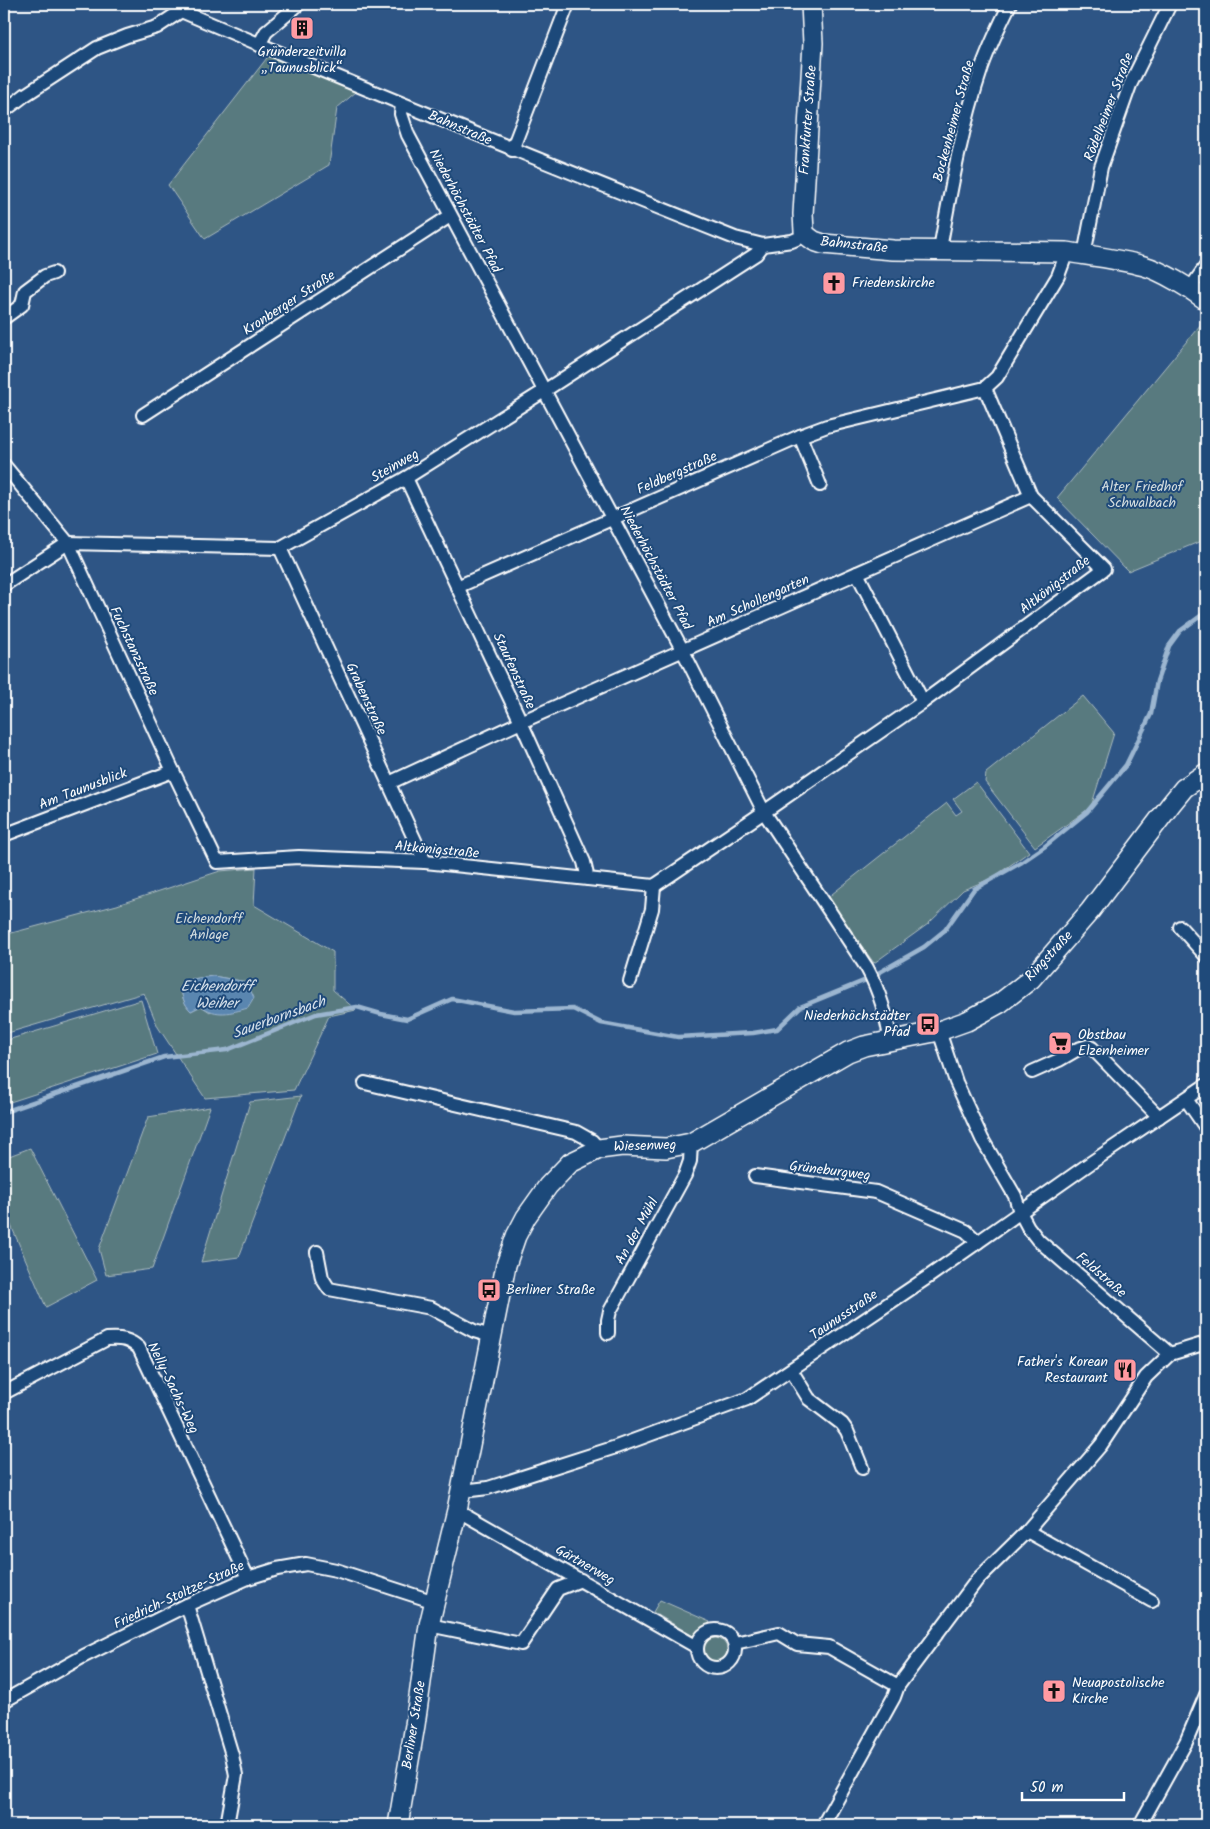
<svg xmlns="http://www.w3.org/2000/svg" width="1210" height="1829" viewBox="0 0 1210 1829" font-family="Kalam,sans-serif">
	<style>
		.green { fill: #587a7f; stroke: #acbcbf; fill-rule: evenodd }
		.water { fill: #5a86b0; stroke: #9cb6d0 }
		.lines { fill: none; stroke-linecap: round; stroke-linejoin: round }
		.stream { stroke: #9cb6d0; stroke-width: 4.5 }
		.street-casing { stroke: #fff; stroke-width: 16 }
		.secondary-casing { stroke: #fff; stroke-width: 22 }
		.street { stroke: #1f4a7a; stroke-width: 12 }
		.secondary { stroke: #1f4a7a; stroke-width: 19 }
		.labels { text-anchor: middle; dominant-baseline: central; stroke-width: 4; stroke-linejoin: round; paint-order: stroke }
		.poi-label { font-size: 14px; fill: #fff; stroke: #1f4a7a; text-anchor: start }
		.street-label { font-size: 14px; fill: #fff; stroke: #1f4a7a }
		.park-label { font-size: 14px; fill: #d5dedf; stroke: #1f4a7a }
		.water-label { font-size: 15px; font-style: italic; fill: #d6e1eb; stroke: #1f4a7a }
	</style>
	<rect width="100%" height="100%" fill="#2e5585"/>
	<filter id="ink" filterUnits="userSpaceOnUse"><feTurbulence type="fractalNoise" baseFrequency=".02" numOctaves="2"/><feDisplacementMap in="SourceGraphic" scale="10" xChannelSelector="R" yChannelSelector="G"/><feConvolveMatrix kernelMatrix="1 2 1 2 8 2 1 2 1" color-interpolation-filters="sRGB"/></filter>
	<g filter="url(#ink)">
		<g class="green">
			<path d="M270 54 356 92 337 108 329 165 205 239 168 185Z"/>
			<path d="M1206 318V539L1128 571 1057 498Z"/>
			<path d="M1083 696 1114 733 1091 807 1035 847 985 782 986 773Z"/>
			<path d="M976 782 1029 852 992 878 963 890 928 924 874 963 827 898 947 803 956 815 962 811 953 799Z"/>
			<path d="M256 868 254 905 333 952V990L356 1010 329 1016 294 1090 205 1098 158 1027 144 993 4 1034V935L117 905 220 871ZM213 976 247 982 210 1012 201 1006 191 1011C184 1004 181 995 181 985L192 979Z"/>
			<path d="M141 1000 157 1054 4 1104V1041Z"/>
			<path d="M301 1096 239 1257 201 1262 250 1102Z"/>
			<path d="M210 1107 152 1269 106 1275 99 1249 148 1117Z"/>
			<path d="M30 1148 97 1280 46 1307 4 1209V1158Z"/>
			<path d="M660 1600 710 1622 695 1637 653 1612Z"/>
			<circle cx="715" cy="1650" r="12"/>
		</g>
		<path class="water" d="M213 976 247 982 254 998 248 1008C230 1013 217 1017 201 1006L191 1011C184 1004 181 995 181 985L192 979Z"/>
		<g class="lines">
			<path class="stream" d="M4 1112 164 1057 227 1050 316 1014 357 1007 381 1014 407 1019 452 999 514 1011 573 1009 601 1023 678 1037 753 1033 777 1029 800 1007 866 980 924 947 945 930 974 889 1022 862 1044 847 1087 812 1126 765 1151 714 1157 681 1169 646 1180 631 1206 612"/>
			<g class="street-casing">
				<g id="street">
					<path d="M174 4 181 11C365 90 549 164 735 238L763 245 792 241 806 235"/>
					<path d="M259 45 266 32 299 4"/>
					<path d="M402 104 401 114 408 135 683 651 764 812 867 968C880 992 886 1015 891 1042"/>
					<path d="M4 111 25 95 97 48 127 36 157 27 181 11"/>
					<path d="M512 150 568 4"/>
					<path d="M940 249C951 188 962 126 982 67 990 45 1000 24 1010 4"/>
					<path d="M1084 255 1101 167 1130 85 1170 4"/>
					<path d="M1190 289 1206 266"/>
					<path d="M4 318 22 305 25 291 45 276 54 273"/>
					<path d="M143 415 450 216"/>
					<path d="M800 436 820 485"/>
					<path d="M4 465 68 543 173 771 217 862 299 857 425 862 654 886 764 812 923 702 1104 569 1031 496 985 388"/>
					<path d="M406 478 521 722 584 862 588 879"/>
					<path d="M280 548 425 862"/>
					<path d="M857 573 923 702"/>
					<path d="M4 585 68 543 280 548 406 478 544 391 756 254 763 245"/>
					<path d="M457 587 800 436 827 426 985 388 997 377 1058 276 1067 252"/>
					<path d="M389 783 521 722 1031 496"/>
					<path d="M4 835 173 771"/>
					<path d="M1180 927 1206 956"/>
					<path d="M630 981 652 909 654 886"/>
					<path d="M939 1031 956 1082 982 1139 1015 1196 1020 1212 1028 1227 1038 1240 1170 1354"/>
					<path d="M1032 1072 1059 1060 1078 1049 1088 1046 1092 1048 1159 1117"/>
					<path d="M365 1083 576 1132 592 1141 599 1149"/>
					<path d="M1186 1099 1206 1128"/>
					<path d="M755 1176 876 1192 966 1231 978 1242"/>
					<path d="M317 1252 322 1278 329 1289 431 1308 474 1331 491 1336"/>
					<path d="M608 1333V1320L610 1311 685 1175 690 1161 691 1143"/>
					<path d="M791 1370 809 1399 842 1424 847 1431 862 1468"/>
					<path d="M4 1393 107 1339C121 1338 129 1339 139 1348L248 1578"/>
					<path d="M461 1489 471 1490 488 1488 616 1447 747 1399 931 1275 1089 1164 1206 1085"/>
					<path d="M457 1510 697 1647"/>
					<path d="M1027 1531 1152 1601"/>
					<path d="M187 1605 232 1755 236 1775 227 1825"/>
					<path d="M429 1625 521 1644 558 1589 581 1580"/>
					<circle cx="716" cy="1649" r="19"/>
					<path d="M735 1643 779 1633 797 1644 829 1647 898 1686"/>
					<path d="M4 1701 84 1656 187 1605 248 1578 277 1569 306 1564 336 1570 435 1602"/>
					<path d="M823 1825 894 1697 898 1686 977 1580 1027 1531 1101 1445 1146 1377 1170 1354 1206 1343"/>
					<path d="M1140 1825 1186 1742 1206 1695"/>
				</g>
			</g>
			<g class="secondary-casing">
				<g id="secondary">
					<path d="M811 4 813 43 803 214 804 231 806 235 814 241 823 244 893 250 1067 252C1092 256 1120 259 1144 266 1162 271 1191 289 1206 300"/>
					<path d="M398 1825 415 1725 429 1625 457 1510 506 1265 516 1236 526 1217 548 1186 570 1163 599 1149 622 1146 666 1148 691 1143 848 1052 864 1046 939 1031 967 1021 1000 1003 1031 979 1090 911 1171 804 1184 788 1206 773"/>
				</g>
			</g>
			<use href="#street" class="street"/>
			<use href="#secondary" class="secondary"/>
		</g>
	</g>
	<defs>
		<g id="building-square" transform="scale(1.25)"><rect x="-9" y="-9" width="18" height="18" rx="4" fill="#ff9aa2" stroke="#1f4a7a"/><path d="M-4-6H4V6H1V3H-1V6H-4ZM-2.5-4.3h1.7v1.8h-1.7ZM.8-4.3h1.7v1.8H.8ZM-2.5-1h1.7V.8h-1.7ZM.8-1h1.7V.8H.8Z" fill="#111"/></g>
		<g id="church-square" transform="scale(1.25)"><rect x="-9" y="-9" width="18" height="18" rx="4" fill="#ff9aa2" stroke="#1f4a7a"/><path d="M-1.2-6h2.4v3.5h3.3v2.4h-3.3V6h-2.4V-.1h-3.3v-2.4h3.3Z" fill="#111"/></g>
		<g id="bus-square" transform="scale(1.25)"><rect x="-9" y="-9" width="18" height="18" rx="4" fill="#ff9aa2" stroke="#1f4a7a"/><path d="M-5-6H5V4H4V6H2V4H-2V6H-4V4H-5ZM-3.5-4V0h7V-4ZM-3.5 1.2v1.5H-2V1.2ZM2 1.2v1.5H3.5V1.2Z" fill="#111"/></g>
		<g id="supermarket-square" transform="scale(1.25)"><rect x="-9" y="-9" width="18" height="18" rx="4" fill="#ff9aa2" stroke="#1f4a7a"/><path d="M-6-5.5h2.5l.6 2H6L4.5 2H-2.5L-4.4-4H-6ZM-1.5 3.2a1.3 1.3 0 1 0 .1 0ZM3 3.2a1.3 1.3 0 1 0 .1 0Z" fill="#111"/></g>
		<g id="restaurant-square" transform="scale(1.25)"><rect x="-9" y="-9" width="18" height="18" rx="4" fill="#ff9aa2" stroke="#1f4a7a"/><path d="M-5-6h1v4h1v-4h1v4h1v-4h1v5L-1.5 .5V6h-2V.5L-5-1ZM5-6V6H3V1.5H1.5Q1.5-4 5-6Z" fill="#111"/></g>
	</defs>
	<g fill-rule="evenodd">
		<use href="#building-square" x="302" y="28"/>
		<use href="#church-square" x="834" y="283"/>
		<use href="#bus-square" x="928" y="1024"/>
		<use href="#supermarket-square" x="1060" y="1043"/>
		<use href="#bus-square" x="489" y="1290"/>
		<use href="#restaurant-square" x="1125" y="1370"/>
		<use href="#church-square" x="1054" y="1691"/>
	</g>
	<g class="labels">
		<g class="poi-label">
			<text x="302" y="52" text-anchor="middle">Gründerzeitvilla<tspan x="302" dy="16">„Taunusblick“</tspan></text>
			<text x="852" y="283">Friedenskirche</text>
			<text x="910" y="1016" text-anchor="end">Niederhöchstädter<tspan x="910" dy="16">Pfad</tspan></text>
			<text x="1078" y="1035">Obstbau<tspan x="1078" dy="16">Elzenheimer</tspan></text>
			<text x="506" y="1290">Berliner Straße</text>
			<text x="1108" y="1362" text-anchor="end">Father's Korean<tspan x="1108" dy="16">Restaurant</tspan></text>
			<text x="1072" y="1683">Neuapostolische<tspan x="1072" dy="16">Kirche</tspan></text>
		</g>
		<g class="street-label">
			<text transform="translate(1109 107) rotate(-69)">Rödelheimer Straße</text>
			<text transform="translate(808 120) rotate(-86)">Frankfurter Straße</text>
			<text transform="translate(954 121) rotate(-75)">Bockenheimer Straße</text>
			<text transform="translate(460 128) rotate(23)">Bahnstraße</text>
			<text transform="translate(465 211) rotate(62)">Niederhöchstädter Pfad</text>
			<text transform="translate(854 245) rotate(6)">Bahnstraße</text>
			<text transform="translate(289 303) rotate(-33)">Kronberger Straße</text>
			<text transform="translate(395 466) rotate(-30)">Steinweg</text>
			<text transform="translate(677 473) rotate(-24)">Feldbergstraße</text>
			<text transform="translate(656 568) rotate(62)">Niederhöchstädter Pfad</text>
			<text transform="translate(1055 585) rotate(-38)">Altkönigstraße</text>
			<text transform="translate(758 601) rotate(-24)">Am Schollengarten</text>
			<text transform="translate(134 651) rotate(65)">Fuchstanzstraße</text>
			<text transform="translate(514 671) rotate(65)">Staufenstraße</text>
			<text transform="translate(366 699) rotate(65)">Grabenstraße</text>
			<text transform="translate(83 789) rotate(-21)">Am Taunusblick</text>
			<text transform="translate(437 850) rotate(5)">Altkönigstraße</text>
			<text transform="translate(1049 956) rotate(-47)">Ringstraße</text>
			<text transform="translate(645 1146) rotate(-2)">Wiesenweg</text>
			<text transform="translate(830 1171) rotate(7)">Grüneburgweg</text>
			<text transform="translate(637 1231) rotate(-61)">An der Mühl</text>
			<text transform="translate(1101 1275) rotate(41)">Feldstraße</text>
			<text transform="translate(844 1315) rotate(-34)">Taunusstraße</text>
			<text transform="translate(173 1388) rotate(64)">Nelly-Sachs-Weg</text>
			<text transform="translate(585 1565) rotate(30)">Gärtnerweg</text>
			<text transform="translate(179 1595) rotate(-25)">Friedrich-Stoltze-Straße</text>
			<text transform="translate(414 1725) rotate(-81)">Berliner Straße</text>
		</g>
		<g class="park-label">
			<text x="1142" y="487">Alter Friedhof<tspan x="1142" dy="16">Schwalbach</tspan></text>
			<text x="209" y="919">Eichendorff<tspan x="209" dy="16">Anlage</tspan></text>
		</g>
		<g class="water-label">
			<text x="217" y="987">Eichendorff<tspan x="217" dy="17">Weiher</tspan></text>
			<text transform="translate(279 1018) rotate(-20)">Sauerbornsbach</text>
		</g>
	</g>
	<rect width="1210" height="1829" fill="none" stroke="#1f4a7a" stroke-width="20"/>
	<rect x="10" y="10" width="1190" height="1809" fill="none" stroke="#fff" stroke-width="2" filter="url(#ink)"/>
	<path d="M1022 1792v8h102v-8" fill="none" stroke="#ffffff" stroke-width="2.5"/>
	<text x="1030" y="1792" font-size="15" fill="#ffffff" stroke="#1f4a7a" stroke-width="4" paint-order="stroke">50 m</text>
</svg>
